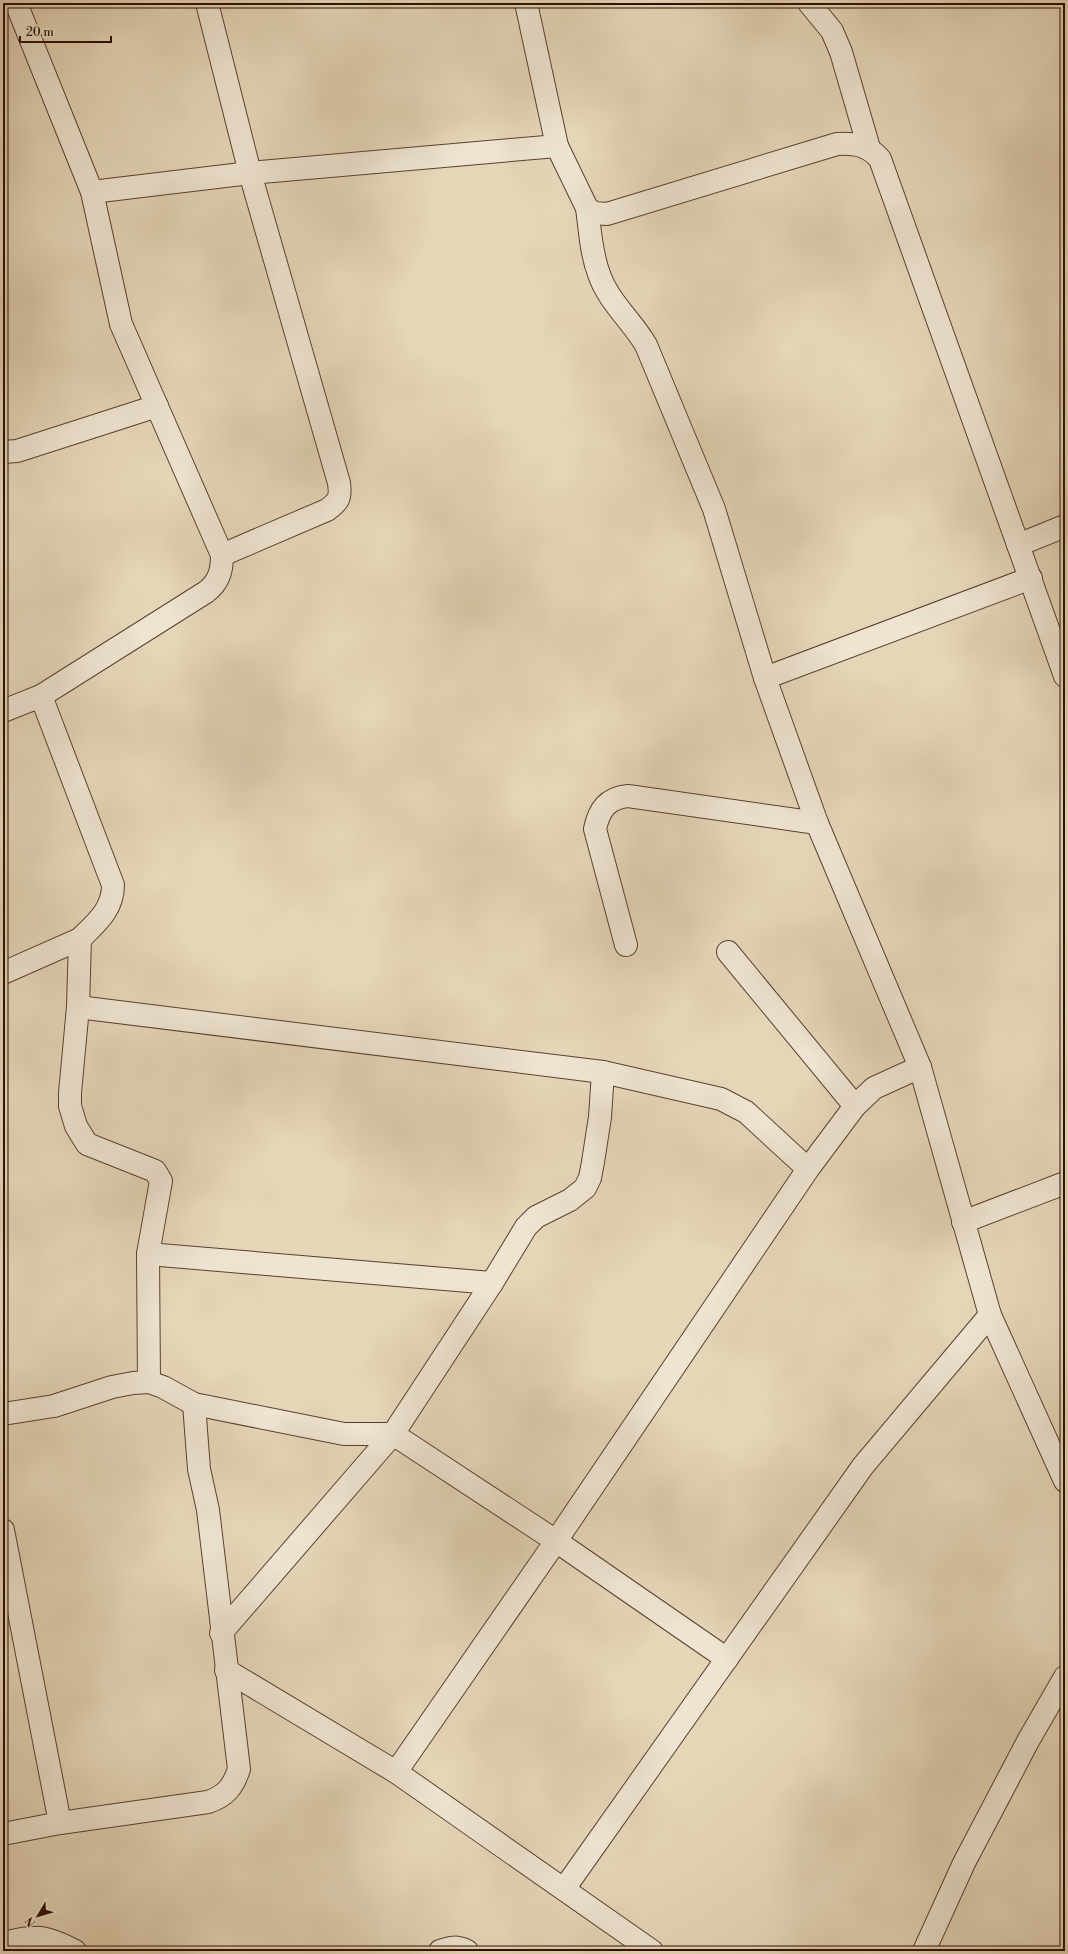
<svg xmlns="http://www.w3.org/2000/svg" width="1068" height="1954" viewBox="0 0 1068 1954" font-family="'Libre Bodoni',serif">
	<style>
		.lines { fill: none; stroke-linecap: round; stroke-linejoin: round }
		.minor-casing { stroke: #5a4030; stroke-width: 24 }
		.minor { stroke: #eee4d1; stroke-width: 22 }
	</style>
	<rect width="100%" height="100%" fill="#e5d6b8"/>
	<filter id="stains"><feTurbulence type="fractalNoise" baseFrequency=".005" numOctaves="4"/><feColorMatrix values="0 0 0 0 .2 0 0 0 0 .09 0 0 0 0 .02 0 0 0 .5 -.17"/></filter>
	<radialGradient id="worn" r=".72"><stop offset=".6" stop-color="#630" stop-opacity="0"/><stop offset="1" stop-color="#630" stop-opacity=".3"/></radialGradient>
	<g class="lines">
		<g class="minor-casing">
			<g id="minor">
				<path d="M16 3 92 192 121 324 222 555C222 571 219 582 206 592L41 696"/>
				<path d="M207 3 250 173 339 483C341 498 339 501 327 510L222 555"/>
				<path d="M526 3 557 146"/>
				<path d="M809 3 832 31 841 52 869 148"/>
				<path d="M92 192 250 173 557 146 587 208 594 213 607 214 837 144C855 143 868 145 880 159L1065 676"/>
				<path d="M587 208C590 230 591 253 599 274 608 301 632 321 646 345L714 509 765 678 817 823 920 1067 990 1315 1065 1481"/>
				<path d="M3 452 17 451 157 406"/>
				<path d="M1018 545 1065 526"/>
				<path d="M765 678 1031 578"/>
				<path d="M3 711 41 696 113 885C113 910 96 923 80 939L78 1007 70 1093V1106L76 1126 87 1144 155 1171 161 1181 148 1254 149 1382"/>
				<path d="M626 945 595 829C599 810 607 798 628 796L817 823"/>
				<path d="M728 952 855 1106"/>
				<path d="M3 973 80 939"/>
				<path d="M78 1007 603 1072 721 1099 746 1112 808 1169"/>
				<path d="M963 1222 1065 1183"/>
				<path d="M148 1254 492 1283"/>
				<path d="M3 1414 54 1406 112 1387 133 1383 149 1382 163 1387 194 1404 344 1434H393L556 1541 727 1659"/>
				<path d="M3 1530 60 1823"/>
				<path d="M221 1633 393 1434 492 1283 526 1227 536 1217 570 1200 585 1188 590 1178 593 1162 600 1117 603 1072"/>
				<path d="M226 1670 396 1772 652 1951"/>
				<path d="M396 1772 556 1541 808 1169 855 1106 874 1088 920 1067"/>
				<path d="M3 1834 60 1823 208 1802C226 1796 233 1787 239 1769L208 1510 199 1469 194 1404"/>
				<path d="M564 1889 863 1466 990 1315"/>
				<path d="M3 1943C37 1935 44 1935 75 1951"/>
				<path d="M440 1951C450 1947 457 1946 467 1951"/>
				<path d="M924 1951 964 1863 1028 1741 1065 1677"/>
			</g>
		</g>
		<use href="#minor" class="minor"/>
	</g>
	<rect width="1068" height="1954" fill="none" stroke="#e5d6b8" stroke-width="16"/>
	<rect x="4" y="4" width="1060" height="1946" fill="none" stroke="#2c0e03" stroke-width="2"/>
	<rect x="8" y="8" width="1052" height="1938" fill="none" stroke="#2c0e03"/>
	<g transform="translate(38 1916) rotate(232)" stroke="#eee4d1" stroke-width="3" paint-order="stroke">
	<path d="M0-3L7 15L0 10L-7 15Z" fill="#2c0e03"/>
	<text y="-6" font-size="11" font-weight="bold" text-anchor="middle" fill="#2c0e03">N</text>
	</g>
	<path d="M20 36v6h91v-6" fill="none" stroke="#2c0e03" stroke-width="2"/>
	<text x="26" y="36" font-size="12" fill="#2c0e03" stroke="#eee4d1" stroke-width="3" paint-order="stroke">20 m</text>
	<rect width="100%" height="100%" filter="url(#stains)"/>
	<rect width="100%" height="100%" fill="url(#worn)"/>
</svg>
